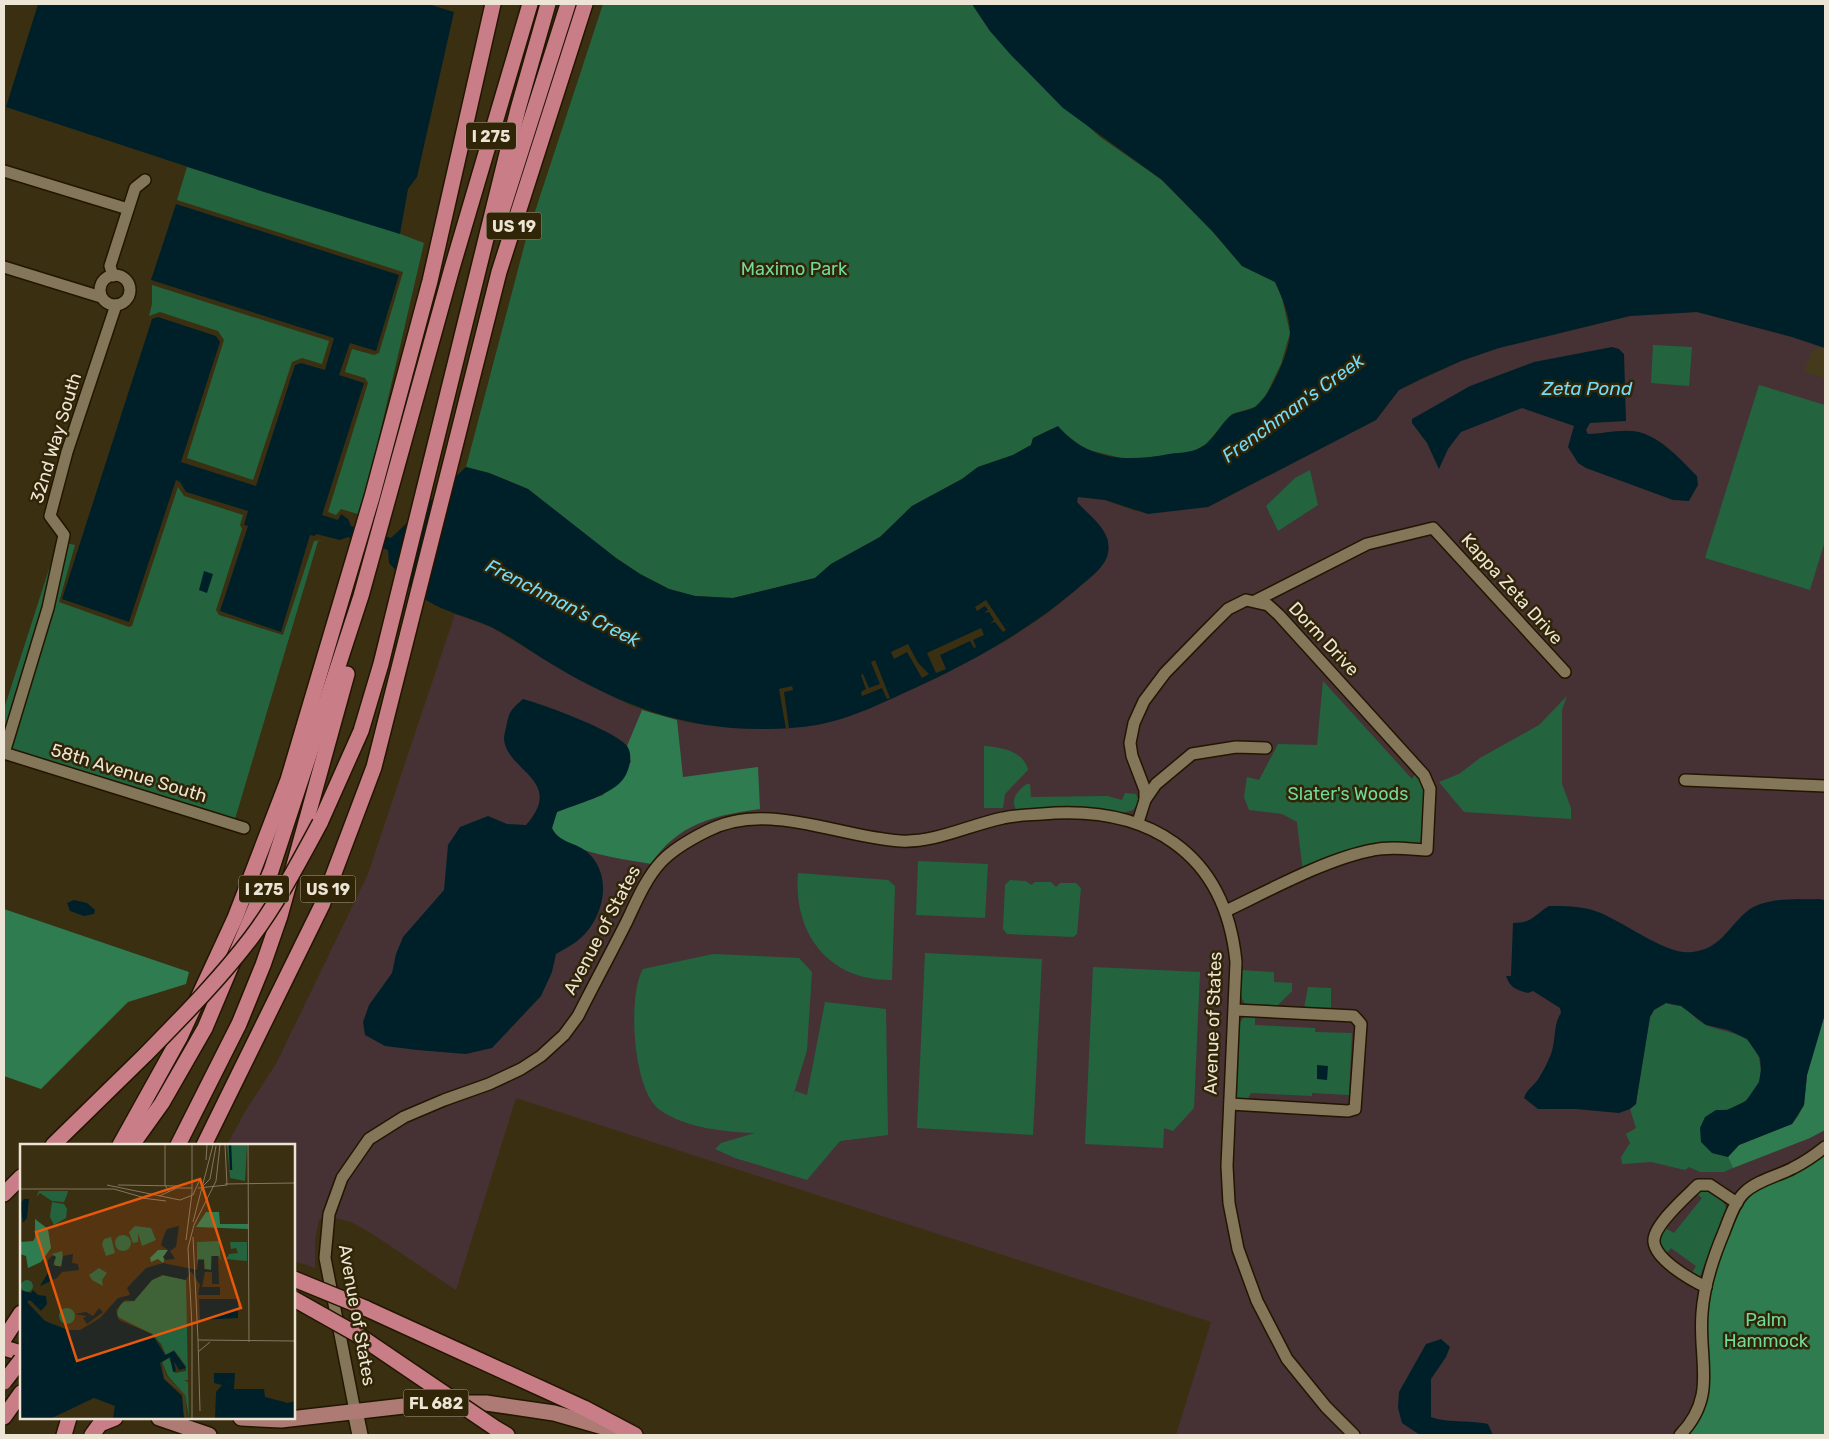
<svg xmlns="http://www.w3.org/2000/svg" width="1829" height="1439" viewBox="0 0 1829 1439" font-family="Rubik,sans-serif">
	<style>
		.education { fill: #463234 }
		.green { fill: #23643f }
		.forest { fill: #2e7c50 }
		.sand { fill: #433b1c }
		.water { fill: #002029 }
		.pier { fill: #3b2f12 }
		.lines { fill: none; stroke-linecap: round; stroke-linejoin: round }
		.street-casing { stroke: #221600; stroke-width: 14 }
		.secondary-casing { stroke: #221600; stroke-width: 18 }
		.primary-casing { stroke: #221600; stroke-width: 18 }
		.highway-casing { stroke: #221600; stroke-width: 18 }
		.street { stroke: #847658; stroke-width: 11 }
		.secondary { stroke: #997866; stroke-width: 15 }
		.primary { stroke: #ad7a74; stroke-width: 15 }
		.highway { stroke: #c97d87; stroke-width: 15 }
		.highway-bridge-casing { stroke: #221600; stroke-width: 18; stroke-linecap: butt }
		.highway-bridge { stroke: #c97d87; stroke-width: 15 }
		.labels { text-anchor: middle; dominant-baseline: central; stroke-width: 5; stroke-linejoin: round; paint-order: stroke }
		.shield { fill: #312507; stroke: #b4ab96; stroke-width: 1 }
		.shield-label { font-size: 16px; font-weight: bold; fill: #ece4d4 }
		.park-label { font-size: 18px; fill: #71d99a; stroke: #312507 }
		.street-label { font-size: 18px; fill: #ece4d4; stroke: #312507 }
		.water-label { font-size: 19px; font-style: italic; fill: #71dcf9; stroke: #312507 }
		.inset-river { fill: none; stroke: #002029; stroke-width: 2.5 }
		.inset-road { fill: none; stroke: #827760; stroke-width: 1 }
		.view { fill: #e8590c; fill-opacity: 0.15; stroke: #e8590c; stroke-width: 2.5 }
		.inset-edge { fill: none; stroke: #ece4d4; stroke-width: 2.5 }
	</style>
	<rect width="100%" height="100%" fill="#3b2f12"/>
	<path class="education" d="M1697 312 1792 337 1825 348V1435H1176L1211 1322 516 1098 456 1290 371 1233 351 1222 335 1218 319 1219 315 1241V1268L294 1261V1145H227L246 1110 276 1064 368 874 455 614 491 627 555 666 630 705 655 714 690 723 757 729 807 726 830 722 937 678 1004 642 1047 614 1092 576 1107 556 1108 539 1096 521 1077 502 1078 497 1105 500 1135 511 1208 507 1376 420 1399 390 1461 361 1499 347 1630 316Z"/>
	<g class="green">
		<path d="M603 4H972L990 31 1035 78 1100 137 1162 180 1213 232 1242 266 1275 282 1282 298 1290 333 1281 364 1266 395 1255 407 1232 414 1206 444 1192 452 1145 459H1125L1085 449 1064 433 1052 429 1033 438 1031 445 1013 455 978 467 962 479 912 506 880 537 831 564 815 578 733 598 695 596 669 589 640 574 616 558 528 489 489 473 466 467 526 239Z"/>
		<path d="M187 167 382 227 424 243 361 515 341 509 336 515 328 512 368 383 365 378 345 372 352 349 374 355 379 353 403 272 177 200Z"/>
		<path d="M152 285 329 341 322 364 302 358 292 362 253 480 187 458 224 340 218 331 160 312 149 316 152 304Z"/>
		<path d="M1653 345 1692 347 1689 386 1651 383Z"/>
		<path d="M1759 385 1825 405V541L1810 590 1705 558Z"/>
		<path d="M1310 470 1318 505 1278 531 1266 506 1295 478Z"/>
		<path d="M178 487 184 496 243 515 240 525 242 529 216 610 219 615 283 635 314 541 322 540 318 541 235 819 10 749 4 735V709L58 541 75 545 59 602 129 627 132 626Z"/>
		<path d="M1323 681 1412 779 1417 771 1426 788 1424 838 1419 849 1394 847 1303 873 1297 822 1282 814 1249 810 1244 797 1247 777 1259 780 1278 744 1317 745Z"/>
		<path d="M1567 696 1562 710V784L1571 808V819L1464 812 1439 782 1459 774 1480 758 1539 725Z"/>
		<path d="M984 746C1000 747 1024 751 1028 770L1005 794 1003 808H984Z"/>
		<path d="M1027 784H1030L1031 797 1107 796 1122 800 1125 793 1136 794 1139 802 1133 810 1122 813 1094 808 1016 809C1010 799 1018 790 1027 784Z"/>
		<path d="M918 861 988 864 985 918 916 915Z"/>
		<path d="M798 873 888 880 895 886 892 980C828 981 793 933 798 873Z"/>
		<path d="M1010 880 1026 881 1031 885 1035 882H1051L1056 887 1060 883H1076L1081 888 1077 934 1073 937 1007 934 1003 929 1005 885Z"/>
		<path d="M925 953 1042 959 1033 1135 917 1128Z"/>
		<path d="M713 954 799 958 812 972 807 1050 791 1103 795 1091 807 1095 825 1002 886 1009 888 1135 840 1141 807 1180 735 1158 715 1149 721 1143 755 1133C725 1132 685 1128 660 1110 633 1092 627 996 643 969Z"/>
		<path d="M1093 967 1200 972 1194 1108 1173 1131 1164 1128 1163 1148 1085 1144Z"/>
		<path d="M1241 970 1274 972V982L1292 983V991L1277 1006 1245 1004 1240 995Z"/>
		<path d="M1308 987 1331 988V1009L1304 1008Z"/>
		<path d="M1666 1003C1671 1005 1676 1005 1681 1006 1690 1010 1696 1021 1706 1025 1729 1035 1756 1031 1760 1064 1762 1074 1759 1085 1753 1093 1743 1105 1731 1111 1716 1110L1712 1153 1728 1157 1733 1168 1724 1172H1700L1689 1167 1685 1170 1651 1162 1622 1164 1621 1157 1630 1143 1626 1134 1636 1128 1630 1109 1636 1104 1637 1097 1650 1017 1654 1010Z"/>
		<path d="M1245 1016H1255V1025L1315 1028V1032L1352 1033 1349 1095 1312 1093V1096L1251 1093 1246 1102 1237 1098 1235 1094 1239 1023Z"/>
		<path d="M1699 1190C1710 1189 1723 1197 1726 1208L1700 1276H1693L1692 1273 1696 1266 1671 1248 1666 1254C1659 1245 1658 1237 1665 1228L1674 1233 1702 1198 1697 1194Z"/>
	</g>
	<g class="forest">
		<path d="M642 710 677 720 683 777 758 767 760 809C715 815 677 824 651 864 626 859 563 853 552 828L557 812 603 795 631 762 627 746Z"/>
		<path d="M4 909 189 972 186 984 128 1002 41 1089 4 1076Z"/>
		<path d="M1825 1014V1130L1810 1138 1733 1168 1728 1157 1739 1145 1792 1124 1798 1116 1804 1105 1807 1075Z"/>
		<path d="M1825 1152V1435H1691L1690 1432 1704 1412 1710 1385 1706 1328 1709 1298 1716 1269 1738 1210 1750 1194 1799 1170Z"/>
	</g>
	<path class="sand" d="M1825 348V379L1804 371 1813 349Z"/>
	<g class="water">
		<path d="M38 4H428L454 12 417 177 408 189 400 234 264 192 6 107Z"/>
		<path d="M972 4H1825V348L1792 337 1697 312 1630 316 1499 348 1461 361 1423 378 1399 390 1376 420 1208 507 1148 514 1105 500 1078 497 1077 502C1091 518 1115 532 1107 557 1102 570 1087 580 1077 589 1025 633 966 665 904 693 880 704 855 716 830 722 807 728 783 729 759 729 684 729 620 705 555 666 534 654 514 638 491 627 470 617 446 613 426 600 412 592 400 574 389 563L388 550 348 537 340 540 316 534 315 536 310 535 281 632 220 611 248 526 244 525 248 511 186 492 180 482 176 480 129 622 62 599 152 319 158 317 216 336 220 342 181 462 256 486 295 365 301 363 325 370 334 338 151 280 176 204 399 275 376 351 350 343 339 375 364 383 322 515 338 520 341 514 348 519 351 526 391 538 466 467 489 473 528 489 616 558 640 574 669 589 695 596 733 598 815 578 831 564 880 537 912 506 962 479 978 467 1013 455 1031 445 1033 438 1058 426C1088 461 1127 462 1169 454 1182 452 1194 453 1205 445 1215 437 1221 424 1230 416 1236 411 1248 412 1255 407 1270 397 1290 351 1290 333 1290 316 1282 297 1275 282L1242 266 1213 232 1162 180 1063 108 1010 54 990 31Z"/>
		<path d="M1612 347 1619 349 1624 354 1626 421 1590 423 1586 430 1588 434C1601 434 1616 430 1630 431 1656 431 1680 459 1697 476L1698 485 1689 501 1673 500 1586 468 1578 463 1568 447 1574 426 1522 408 1461 432 1448 449 1439 469 1427 443 1412 423V419L1470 386 1534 362Z"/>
		<path d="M204 571 213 574 207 593 199 590Z"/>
		<path d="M523 699C542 704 616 731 627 746 633 754 630 769 624 778 613 795 576 804 557 812L552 828C558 842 574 842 586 851 615 875 604 921 576 942 570 946 563 950 556 954L552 972 541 996 492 1048 466 1054 417 1050 385 1046 365 1035 363 1022 369 1005 392 973 396 954 403 937 444 890 448 845 460 827 488 816 507 824 526 825C566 780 506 771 504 739 504 736 505 731 506 728 509 712 510 710 523 699Z"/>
		<path d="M1819 899 1825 900V1014L1807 1075 1804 1105 1792 1124 1739 1145 1728 1157 1712 1153 1701 1142 1700 1128 1705 1117 1716 1110H1727L1746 1101 1759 1082 1761 1070 1760 1058 1747 1039 1728 1030 1706 1025 1681 1006 1666 1003 1654 1010 1650 1017 1637 1097 1636 1104 1630 1109 1619 1113 1576 1109H1538L1524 1098C1527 1088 1536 1085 1540 1076 1544 1070 1548 1061 1551 1054 1556 1041 1553 1024 1561 1013L1560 1008 1533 991 1528 993C1517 990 1510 988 1506 976H1511L1513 923C1533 923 1534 915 1549 906 1565 906 1583 906 1598 912 1623 921 1667 956 1692 952 1720 949 1727 929 1745 913 1764 896 1796 900 1819 899Z"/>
		<path d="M74 900 87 903 95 910 94 914 84 916 70 911 67 903Z"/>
		<path d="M1317 1065 1328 1066 1327 1080 1317 1079Z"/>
		<path d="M1441 1339 1450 1347 1446 1357 1431 1379V1417C1445 1423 1470 1420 1488 1424L1493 1435H1420L1402 1423 1398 1408 1399 1392 1426 1344Z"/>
	</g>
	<g class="pier">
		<path d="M986 600 1006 630 1003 632 995 622 990 623 994 620 989 612 984 613 988 610 985 606 977 611 975 607Z"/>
		<path d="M981 628 984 635 973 640 976 647 974 648 970 641 940 655 946 669 936 673 927 653Z"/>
		<path d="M908 644 918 663 929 674 922 678 907 652 894 659 891 652Z"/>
		<path d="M875 660 890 698 887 699 882 688 862 696 861 692 866 689 861 675 863 674 869 688 880 684 871 662Z"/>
		<path d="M792 686 793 690 784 692 789 728 786 729 779 689Z"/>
	</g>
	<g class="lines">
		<g class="street-casing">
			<g id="street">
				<path d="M4 171 128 209"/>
				<path d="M4 267 101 297"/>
				<circle cx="115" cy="290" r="15"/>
				<path d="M113 276 110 266 135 188 145 180"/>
				<path d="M116 305 67 452 50 516 64 535 48 608 4 753 244 828"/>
				<path d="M1255 601 1367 544 1433 528 1565 672"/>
				<path d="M1685 780 1825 786"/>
				<path d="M1145 800V790L1132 756 1130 743 1134 723 1144 701 1165 673 1205 632 1228 609 1246 600 1268 605 1279 615 1424 775 1430 789 1427 850C1409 849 1390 846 1373 850 1328 858 1268 891 1226 911"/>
				<path d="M1138 822 1145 800 1156 784 1192 754 1236 747 1266 748"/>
				<path d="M1230 1104 1348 1111 1355 1109 1361 1024 1354 1016 1235 1010"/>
				<path d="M1706 1287C1691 1280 1656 1260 1654 1242 1652 1226 1687 1196 1698 1185H1710L1737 1203"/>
				<path d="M355 1411 325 1258 329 1214 342 1178 369 1139 404 1117 444 1100 489 1084 521 1069 541 1056 564 1035 578 1016C594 984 611 953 627 921 636 902 646 878 661 862 673 849 691 839 707 831 767 800 837 837 900 841 935 843 969 825 1003 818 1016 815 1029 815 1042 814 1147 805 1225 851 1236 962L1227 1166 1229 1203 1238 1249 1257 1301 1287 1359 1326 1407 1354 1435"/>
				<path d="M1680 1435C1718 1396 1698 1361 1702 1313 1704 1284 1713 1258 1724 1232 1729 1219 1735 1201 1745 1192 1758 1180 1778 1176 1793 1168 1805 1162 1815 1155 1825 1147"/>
			</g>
		</g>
		<g class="secondary-casing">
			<path id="secondary" d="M355 1411 360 1435"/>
		</g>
		<g class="primary-casing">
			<g id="primary">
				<path d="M159 1418 209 1435"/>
				<path d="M241 1418 281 1420 430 1403H486L554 1413 624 1433"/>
			</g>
		</g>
		<g class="highway-casing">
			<g id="highway">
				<path d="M502 211 568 4"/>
				<path d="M320 823 361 731 381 664 518 109 548 4"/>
				<path d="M53 1145 146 1054"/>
				<path d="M120 1145 180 1037 235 918 288 780 372 497 430 281 493 4"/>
				<path d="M132 1145 162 1103 205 1028 271 871 361 596 452 268 530 4"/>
				<path d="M178 1145 239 1024 263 965 280 916 347 674"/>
				<path d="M204 1145 322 905 374 767 499 272 585 4"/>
				<path d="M4 1194 21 1177"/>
				<path d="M365 1308 584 1408 635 1435"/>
				<path d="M4 1339 21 1313"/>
				<path d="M4 1348 21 1353"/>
				<path d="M4 1417 21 1393"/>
				<path d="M495 1428 507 1435"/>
				<path d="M64 1435 69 1418"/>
				<path d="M92 1435 100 1424 115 1418"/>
			</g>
		</g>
		<use href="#street" class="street"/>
		<use href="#secondary" class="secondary"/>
		<use href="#primary" class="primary"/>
		<use href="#highway" class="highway"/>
		<g class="highway-bridge-casing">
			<g id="highway-bridge">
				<path d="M146 1054C183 1016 219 980 251 938 278 902 299 862 320 823"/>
				<path d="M294 1279 365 1308"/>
				<path d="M294 1299 358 1335 495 1428"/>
				<path d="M4 1382 21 1360"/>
			</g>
		</g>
		<use href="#highway-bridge" class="highway-bridge"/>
	</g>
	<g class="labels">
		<g class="shield">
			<rect x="466" y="122.5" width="50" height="27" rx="4"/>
			<rect x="486.5" y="212.5" width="55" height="27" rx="4"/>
			<rect x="239" y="875.5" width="50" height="27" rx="4"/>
			<rect x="300.5" y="875.5" width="55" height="27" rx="4"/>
			<rect x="403.5" y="1389.5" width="65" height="27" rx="4"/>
		</g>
		<g class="shield-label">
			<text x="491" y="136">I 275</text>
			<text x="514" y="226">US 19</text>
			<text x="264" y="889">I 275</text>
			<text x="328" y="889">US 19</text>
			<text x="436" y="1403">FL 682</text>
		</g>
		<g class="park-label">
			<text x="794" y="269">Maximo Park</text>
			<text x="1348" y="794">Slater's Woods</text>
			<text x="1766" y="1320">Palm<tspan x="1766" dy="21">Hammock</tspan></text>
		</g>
		<g class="street-label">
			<text transform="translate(56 438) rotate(-73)">32nd Way South</text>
			<text transform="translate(1512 589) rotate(48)">Kappa Zeta Drive</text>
			<text transform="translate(1324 639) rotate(47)">Dorm Drive</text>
			<text transform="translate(129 773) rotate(17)">58th Avenue South</text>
			<text transform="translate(602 930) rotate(-62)">Avenue of States</text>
			<text transform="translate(1213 1023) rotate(-88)">Avenue of States</text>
			<text transform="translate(357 1315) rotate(80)">Avenue of States</text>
		</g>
		<g class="water-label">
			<text x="1587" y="388">Zeta Pond</text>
			<text transform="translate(1293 408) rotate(-36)">Frenchman's Creek</text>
			<text transform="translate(563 603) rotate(27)">Frenchman's Creek</text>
		</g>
	</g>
	<g transform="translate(20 1144)">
		<rect width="275" height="275" fill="#3b2f12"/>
		<path d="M207 1H227L225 37 210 34ZM19 47H48L47 51 44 58 32 57 20 49 16 53ZM32 58 44 60 47 65 46 74 34 81 30 73ZM115 82 131 84 136 96 122 102 118 89V98L113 99 109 88ZM95 99a8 8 0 1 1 16 0a8 8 0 1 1-16 0ZM91 93 95 109 86 112 82 100 84 95ZM199 97 201 117 199 112H191V126L185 125 184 115H178L177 125V98ZM210 98H227V117L206 115 209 110 218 109 216 104 211 105ZM42 107 44 122H35L32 110ZM79 124 87 129 82 136 83 142 72 136 69 131ZM144 131 166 136 168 236H164L168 238 169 274 165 251 148 232 142 218 149 214 155 229 166 227V222L154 206 146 211 141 200 132 190 96 172 101 158 114 157 132 136ZM1 142a6 6 0 1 1 12 0a6 6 0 1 1-12 0ZM39 172a8 8 0 1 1 16 0a8 8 0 1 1-16 0Z" fill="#23643f"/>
		<path d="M186 68H199L200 80H228V85L176 83ZM15 75 28 85 31 104 21 118 8 124 6 112 0 110V98L13 97 15 94ZM138 106H148L143 119 138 115 131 118 130 114Z" fill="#2e7c50"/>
		<path d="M142 216 146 231 165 251 167 274 163 271 162 250 144 235Z" fill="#433b1c"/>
		<path d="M4 55H9L7 74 3 79 0 60ZM159 82 156 103 150 107 155 115 145 116 143 113 148 106 141 101 144 91 147 85ZM53 110 52 119 58 120 59 126 42 128 37 134 20 142 28 129V116L33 111 36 113 33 121 41 123 43 112ZM192 112H198L199 140H192V128H185L182 143H200V151H178L180 141 171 127 166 136 142 131 132 136 114 157 105 156 96 166 99 176 132 190 145 211 154 207 166 224 159 226 154 217 156 227 153 228 150 213 140 219 144 235 162 252 164 274H93L95 262 74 254 32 274H0V146L11 149 13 146 18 151 26 152 27 160 21 167 10 156 7 158 25 177 48 186H60L80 174 98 154 110 151 107 144 126 124 143 119 177 126 178 116H184V125L191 126ZM179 155H218V174L180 176ZM79 164 83 168 67 180 63 174 67 172 55 170 66 168 73 172ZM194 229H215L214 245H244L245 253 268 259 275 257V274H195L196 248 202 241 194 239Z" fill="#002029"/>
		<path class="inset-river" d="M210 1 211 26"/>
		<path class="inset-road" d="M145 1V41L149 48M228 1 229 198M186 16 187 1M205 40 275 39M87 41 160 56 173 51 180 35M98 41 159 42M183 42 190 35 196 2M178 44 207 41 205 1M0 45H94L125 54M139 52 157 44H172M122 54 146 57M173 78 193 1M173 93 178 196M166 96 172 49V1M178 196 275 197M178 196 180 267M178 208 190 198M172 274V183L168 104 174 81 196 37 200 1"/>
		<path class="view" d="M180 35 221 164 57 217 16 88Z"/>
		<rect width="275" height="275" class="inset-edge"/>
	</g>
	<rect width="1829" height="1439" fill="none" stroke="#ece4d4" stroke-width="10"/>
</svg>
